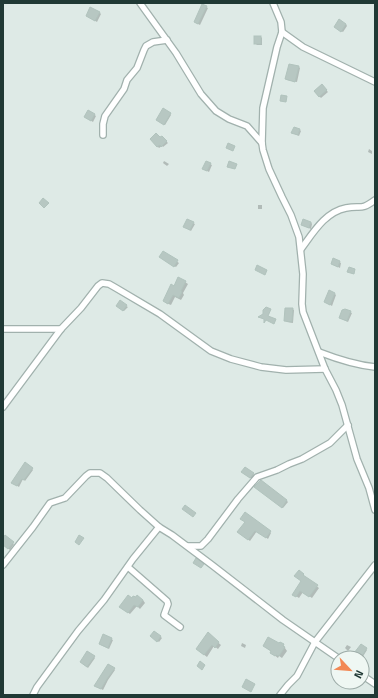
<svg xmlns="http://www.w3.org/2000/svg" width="378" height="698" viewBox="0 0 378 698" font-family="'Titillium Web',sans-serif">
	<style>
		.shadow { fill: #0003 }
		.building { fill: #b7c7c2; stroke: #b1c3bd }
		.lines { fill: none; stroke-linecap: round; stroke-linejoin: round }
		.street-casing { stroke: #a1b1ad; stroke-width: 8 }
		.street { stroke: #fff; stroke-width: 5.5 }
	</style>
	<rect width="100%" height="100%" fill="#deeae6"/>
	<g class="shadow">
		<path d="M206 7 208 8 200 25 196 23 195 22Z"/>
		<path d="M99 12 101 14 97 22 87 16Z"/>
		<path d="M346 24 347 26 343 32 336 28Z"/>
		<path d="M261 37 262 38V45H257L255 43Z"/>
		<path d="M299 67 300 68 297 82 287 80 286 79Z"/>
		<path d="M322 86 328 92 321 98 315 92Z"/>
		<path d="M89 111 96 116 93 122 85 117Z"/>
		<path d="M170 114 171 115 165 125 158 121Z"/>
		<path d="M300 130 301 131 299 136 293 133Z"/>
		<path d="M162 137 168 143 163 147 162 146 159 148 151 139H160Z"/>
		<path d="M369 149 372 151V154L368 152Z"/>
		<path d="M164 161 169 164 167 166 163 163Z"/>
		<path d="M210 164 212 165 209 172 205 170Z"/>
		<rect x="258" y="205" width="4" height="4"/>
		<path d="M311 222 312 224 311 229 302 225Z"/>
		<path d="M193 223 195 224 191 231 186 228Z"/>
		<path d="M163 252 179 263 176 267 162 258Z"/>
		<path d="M334 259 341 263 340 268 332 264Z"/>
		<path d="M185 282 188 284 183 293 184 295 181 300 175 297 171 305 166 303 174 287Z"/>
		<path d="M335 294 336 295 332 306 325 302Z"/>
		<path d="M126 306 128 307 124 311 118 307Z"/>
		<path d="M292 309 294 310 293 323 287 322 286 321Z"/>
		<path d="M350 312 352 313 348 322 340 318Z"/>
		<path d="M32 469 33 470 25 481 23 479 19 487 14 484Z"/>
		<path d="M244 473 253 474 255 475 252 479Z"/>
		<path d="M257 488 287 501 288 502 283 508Z"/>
		<path d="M246 522 270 532 271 533 268 539 257 531 250 541 239 533Z"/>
		<path d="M5 537 14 544 10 550 3 544V539Z"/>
		<path d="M303 574 304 577 319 588 312 598 303 592 299 598 296 596 302 581 298 577Z"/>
		<path d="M132 599 143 600 145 603 140 609 137 606 130 614 123 609Z"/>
		<path d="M155 632 162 638 159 642 151 636Z"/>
		<path d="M208 634 221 645 218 649 214 646 207 657 199 651Z"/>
		<path d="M104 635 113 640 109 649 101 645Z"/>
		<path d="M242 643 246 645 245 648 241 646Z"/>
		<path d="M283 645 287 651 282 658 279 656 278 658 274 655 272 652 264 646Z"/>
		<path d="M347 645 351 647 348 651 345 648Z"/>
		<path d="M366 649 367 650 362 658 357 655Z"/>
		<path d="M94 657 95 658 88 668 82 663Z"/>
		<path d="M114 669 115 670 108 680 103 690 97 687Z"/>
	</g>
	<g class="building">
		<path d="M202 4 207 6 198 24 194 22Z"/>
		<path d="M90 7 100 12 95 21 86 16Z"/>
		<path d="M339 19 346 24 341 32 334 27Z"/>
		<rect x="254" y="36" width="7" height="8"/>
		<path d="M289 64 299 66 295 82 285 79Z"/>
		<path d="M322 84 327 90 319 97 314 91Z"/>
		<path d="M281 95 287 96 286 102 280 101Z"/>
		<path d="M163 108 171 113 164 125 156 120Z"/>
		<path d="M88 110 95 114 91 121 84 117Z"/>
		<path d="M294 127 300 129 298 135 291 133Z"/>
		<path d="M156 133 160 137 162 136 167 141 161 147 160 145 157 147 150 139Z"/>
		<path d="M228 143 235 146 233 151 226 148Z"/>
		<path d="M206 161 211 163 207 171 202 169Z"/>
		<path d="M229 161 237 164 235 169 227 167Z"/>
		<path d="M43 198 49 203 44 208 39 203Z"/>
		<path d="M187 219 194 222 190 230 183 227Z"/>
		<path d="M303 219 311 222 309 228 301 225Z"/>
		<path d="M163 251 178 260 174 267 159 257Z"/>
		<path d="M333 258 340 261 338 267 331 264Z"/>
		<path d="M257 265 267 270 265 275 255 270Z"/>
		<path d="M349 267 355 269 354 274 347 272Z"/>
		<path d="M178 277 186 281 181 291 182 292 179 298 173 295 168 304 163 301 171 284 174 286Z"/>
		<path d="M329 290 335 293 330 305 324 302Z"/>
		<path d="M120 300 127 305 123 311 116 306Z"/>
		<path d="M266 307 271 309 268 316 276 319 274 324 266 320 264 323V319L258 317 263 314V310Z"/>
		<path d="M285 308H293L292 322 284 321Z"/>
		<path d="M345 309 351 311 347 321 339 318 342 310Z"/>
		<path d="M25 462 33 468 24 480 22 479 17 486 11 483Z"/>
		<path d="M245 467 254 473 250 478 241 472Z"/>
		<path d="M261 480 287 500 282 508 254 487Z"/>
		<path d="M185 505 196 513 193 517 182 509Z"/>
		<path d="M245 512 271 531 266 538 255 531 248 540 237 532 245 522 240 519Z"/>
		<path d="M5 535 14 542 8 549 3 545V538Z"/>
		<path d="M79 535 84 538 79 545 75 542Z"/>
		<path d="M196 558 204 564 201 568 193 563Z"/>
		<path d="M299 570 304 574 303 575 318 585 309 597 300 591 296 597 292 595 301 581 294 576Z"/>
		<path d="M128 595 132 598 133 596 136 597 137 595 143 600 138 607 134 605 128 613 119 607Z"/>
		<path d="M154 631 161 636 157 642 150 636Z"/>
		<path d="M208 632 219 642 215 648 212 645 204 655 196 649Z"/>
		<path d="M103 634 112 638 108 648 99 644Z"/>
		<path d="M268 637 279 643 280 642 284 644 283 646 285 647 279 656 276 655 275 656 270 653 271 651 263 646Z"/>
		<path d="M361 644 367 648 361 658 354 653Z"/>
		<path d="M87 651 95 656 87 667 80 662Z"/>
		<path d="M200 661 205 665 202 670 197 666Z"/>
		<path d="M108 664 115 668 107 679 101 689 94 686Z"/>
		<path d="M246 679 255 684 251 692 242 687Z"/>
	</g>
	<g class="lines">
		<g class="street-casing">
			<g id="street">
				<path d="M140 3 176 53 201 94 216 111 229 119 247 126 262 143"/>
				<path d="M273 3 281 22 282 32 277 47 263 108 262 143 263 150 269 169 282 197 291 215 299 237 303 274 302 304 303 312 325 369 336 390 342 405 357 459 369 488 375 510"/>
				<path d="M282 32 303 47 375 82"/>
				<path d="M103 135V124L105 116 124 89 127 80 137 68 144 50 146 46 153 42 167 40"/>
				<path d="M301 249C313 233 325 212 346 208 362 205 360 211 375 200"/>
				<path d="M3 329H61"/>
				<path d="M319 352C337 359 355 365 375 367"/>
				<path d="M3 407 61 329 81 308 98 286 102 283 109 284 116 288 160 314 211 351 231 359 261 367 286 370 325 369"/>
				<path d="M188 546H201L208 539 238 499 257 477 277 470 289 464 302 459 330 443 348 425"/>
				<path d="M3 565 33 527 50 503 65 498 86 476 90 473H100L107 478 140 510 159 527 172 535 212 565 283 620 338 658"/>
				<path d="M128 567 167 601 168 604 164 615 180 627"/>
				<path d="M362 675 375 684"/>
				<path d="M33 695 37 687 78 631 104 600 133 559 159 527"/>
				<path d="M280 695 288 685 297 676 315 642 375 565"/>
			</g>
		</g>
		<use href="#street" class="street"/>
	</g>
	<rect width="378" height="698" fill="none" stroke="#203935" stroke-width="8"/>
	<g transform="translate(350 670) rotate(116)"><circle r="19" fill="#eff7f3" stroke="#9caba7"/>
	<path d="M0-3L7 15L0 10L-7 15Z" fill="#f28855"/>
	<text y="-6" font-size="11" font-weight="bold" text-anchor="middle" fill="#203935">N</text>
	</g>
</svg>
